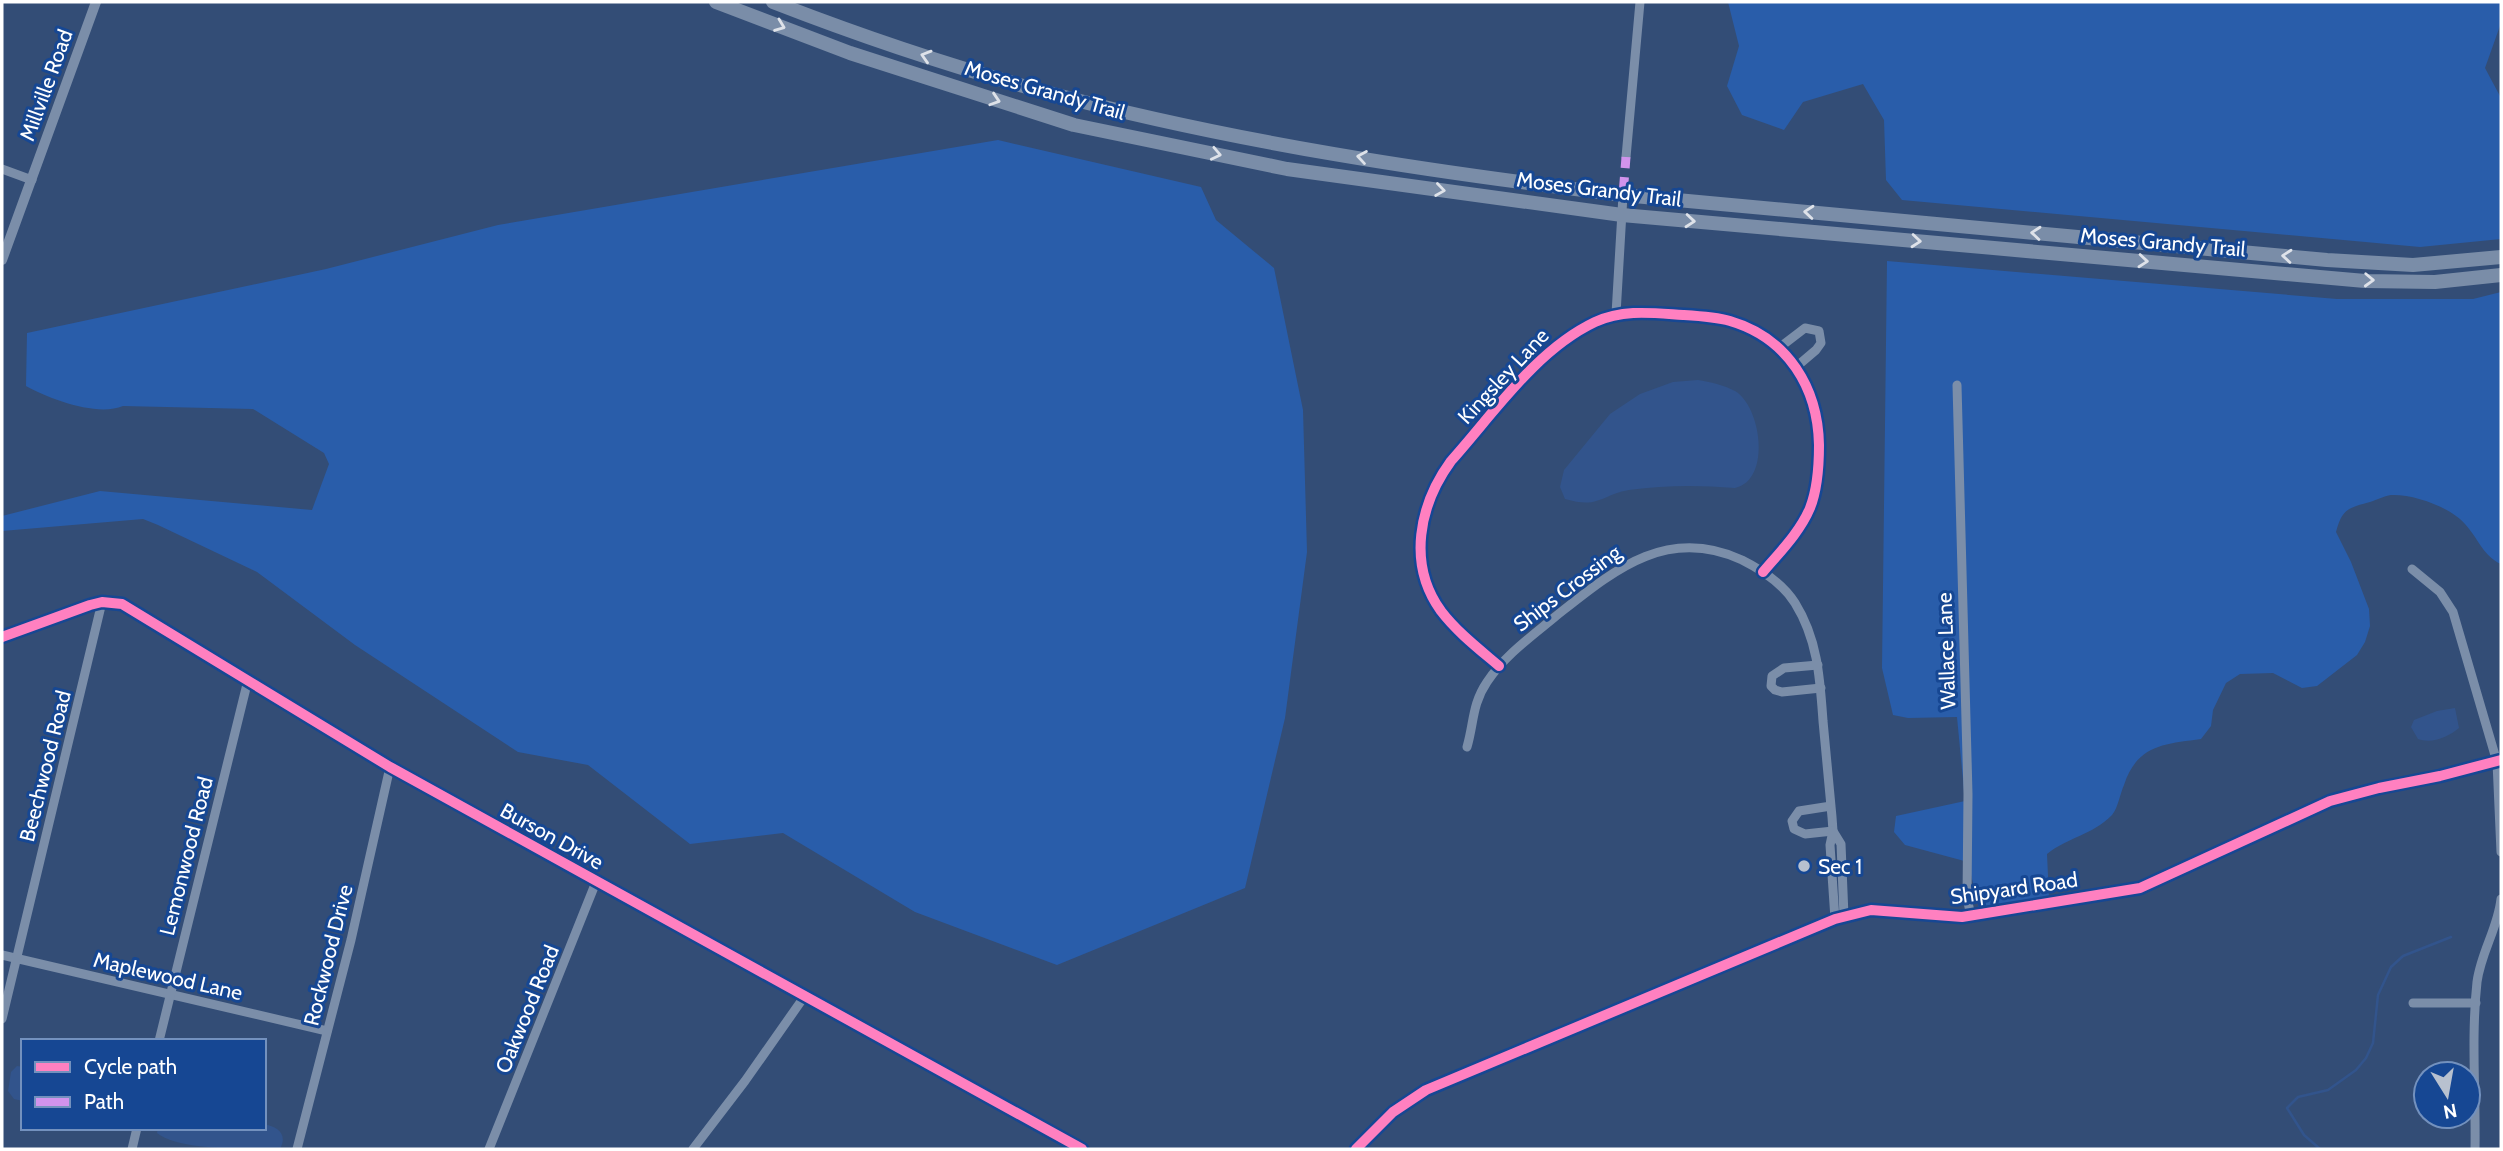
<svg xmlns="http://www.w3.org/2000/svg" width="2503" height="1151" viewBox="0 0 2503 1151" font-family="Cabin,sans-serif">
	<style>
		.green { fill: #295daa }
		.water { fill: #32548c }
		.lines { fill: none; stroke-linecap: round; stroke-linejoin: round }
		.stream { stroke: #32548c; stroke-width: 2.5 }
		.minor { stroke: #7b8ea9; stroke-width: 9 }
		.tertiary { stroke: #7b8ea9; stroke-width: 10 }
		.primary { stroke: #7a8da8; stroke-width: 14 }
		.quiet { stroke: #d193ec; stroke-width: 9; stroke-dasharray: 18 9; stroke-linecap: butt }
		.cycleway-casing { stroke: #164793; stroke-width: 15 }
		.cycleway { stroke: #ff80c0; stroke-width: 10 }
		.oneway { stroke: #dee2e9 }
		.poi-dot { fill: #b8c1cf; stroke: #164793; stroke-width: 2.5 }
		.labels { text-anchor: middle; dominant-baseline: central; stroke-width: 6; stroke-linejoin: round; paint-order: stroke }
		.street-label { font-size: 21px; fill: #fff; stroke: #164793 }
		.poi-label { font-size: 21px; fill: #fff; stroke: #164793; text-anchor: start }
	</style>
	<rect width="100%" height="100%" fill="#334d76"/>
	<g class="green">
		<path d="M1728 2H2501V23L2485 68 2501 98V239L2420 247 1902 200 1886 180 1884 120 1863 84 1803 102 1784 130 1742 115 1727 86 1739 46Z"/>
		<path d="M998 140 1201 187 1216 220 1274 268 1303 410 1307 552 1285 718 1245 888 1057 965 915 912 783 833 690 844 588 765 518 752 355 645 257 572 158 525 143 519 2 531V516L100 491 312 510 329 464 324 453 253 409 123 406C97 417 50 399 26 386L27 333 326 269 498 225Z"/>
		<path d="M1887 261 2337 299H2473L2501 292V564C2483 556 2478 538 2465 524 2450 507 2414 494 2391 495 2384 496 2376 500 2370 502 2348 508 2342 509 2336 532L2351 562 2369 609 2370 626 2365 642 2357 655 2317 686 2302 688 2273 673 2240 674 2226 683 2213 710 2211 726 2201 739C2164 744 2137 745 2124 785 2120 794 2118 808 2112 815 2091 836 2068 837 2047 854L2049 897 1979 909 1968 862 1905 845 1894 832 1896 816 1965 801 1957 717 1908 718 1893 715 1882 668Z"/>
	</g>
	<g class="water">
		<path d="M1698 380C1710 382 1724 385 1735 391 1761 406 1772 480 1735 488 1699 485 1665 485 1629 490 1601 495 1599 509 1565 499L1560 487 1564 470 1610 414 1640 394 1673 382Z"/>
		<path d="M2455 708 2459 728C2448 737 2432 744 2418 739L2411 727 2414 720 2437 711Z"/>
		<path d="M17 1066 23 1067V1101L14 1099 8 1091 11 1072Z"/>
		<path d="M264 1124C278 1127 288 1134 280 1149 249 1149 179 1151 157 1133L158 1128H264Z"/>
	</g>
	<g class="lines">
		<path class="stream" d="M2320 1149 2304 1135 2287 1108 2298 1097 2328 1090 2356 1070 2366 1058 2373 1043 2378 995 2391 967 2403 956 2451 937"/>
		<g class="minor">
			<path d="M1626 157 1640 2"/>
			<path d="M2 169 32 180"/>
			<path d="M1616 314 1623 195"/>
			<path d="M1779 348 1805 328 1819 331 1821 343 1816 350 1796 367"/>
			<path d="M1957 385 1968 794 1967 898 1971 916"/>
			<path d="M2412 569 2440 592 2453 612 2497 762 2501 852"/>
			<path d="M2 637 90 605 102 602 122 604 390 767 1082 1149"/>
			<path d="M1818 665 1784 668 1772 676 1771 686 1775 690 1782 692 1821 688"/>
			<path d="M1499 666C1479 649 1457 632 1441 611 1407 564 1419 505 1451 461 1494 413 1536 350 1595 322 1624 309 1652 313 1683 315 1699 316 1716 317 1730 321 1788 338 1818 388 1819 445 1819 466 1818 488 1810 508 1800 532 1780 552 1763 572"/>
			<path d="M1467 747C1474 723 1472 704 1487 682 1505 655 1532 636 1556 616 1613 571 1666 525 1742 560 1762 570 1783 584 1795 603 1818 640 1820 679 1823 721 1826 753 1829 785 1832 817L1833 831 1805 834 1794 829 1792 821 1799 811 1831 806"/>
			<path d="M1835 919 1830 845 1833 831 1841 844 1844 916"/>
			<path d="M2 955 327 1031"/>
			<path d="M2413 1003H2476"/>
			<path d="M2 1019 102 602"/>
			<path d="M159 1041 248 680"/>
			<path d="M132 1149 137 1128"/>
			<path d="M297 1149 351 940 390 767"/>
			<path d="M489 1149 596 882"/>
			<path d="M693 1149 745 1081 804 997"/>
			<path d="M2475 1149C2476 1094 2471 1037 2477 982 2481 952 2498 928 2501 899"/>
		</g>
		<g class="tertiary">
			<path d="M2 260 96 2"/>
			<path d="M1356 1149 1393 1112 1426 1090 1835 919 1871 910 1962 917 2140 888 2330 801 2379 788 2440 776 2501 760"/>
		</g>
		<g class="primary">
			<path d="M716 2 850 53 1074 125 1287 169 1622 215 2365 281 2435 282 2501 275"/>
			<path d="M773 2C863 37 955 68 1049 93 1237 143 1431 172 1623 195L2327 260 2413 265 2501 257"/>
		</g>
		<path class="quiet" d="M1623 195 1626 157"/>
		<g class="cycleway-casing">
			<g id="cycleway">
				<path d="M2 637 90 605 102 602 122 604 390 767 1082 1149"/>
				<path d="M1499 666C1479 649 1457 632 1441 611 1407 564 1419 505 1451 461 1494 413 1536 350 1595 322 1624 309 1652 313 1683 315 1699 316 1716 317 1730 321 1788 338 1818 388 1819 445 1819 466 1818 488 1810 508 1800 532 1780 552 1763 572"/>
				<path d="M1356 1149 1393 1112 1426 1090 1835 919 1871 910 1962 917 2140 888 2330 801 2379 788 2440 776 2501 760"/>
			</g>
		</g>
		<use href="#cycleway" class="cycleway"/>
	</g>
	<defs><path id="oneway-chevron" d="M-2-3.5L2.5 0L-2 3.5" fill="none" stroke-width="1.6" stroke-linecap="round" stroke-linejoin="round" transform="scale(1.75)"/></defs>
	<g class="oneway">
		<use href="#oneway-chevron" transform="translate(780 26) rotate(21)"/>
		<use href="#oneway-chevron" transform="translate(926 56) rotate(-163)"/>
		<use href="#oneway-chevron" transform="translate(995 100) rotate(18)"/>
		<use href="#oneway-chevron" transform="translate(1216 154) rotate(12)"/>
		<use href="#oneway-chevron" transform="translate(1362 157) rotate(-171)"/>
		<use href="#oneway-chevron" transform="translate(1440 190) rotate(8)"/>
		<use href="#oneway-chevron" transform="translate(1809 212) rotate(-175)"/>
		<use href="#oneway-chevron" transform="translate(1690 221) rotate(5)"/>
		<use href="#oneway-chevron" transform="translate(2036 233) rotate(-175)"/>
		<use href="#oneway-chevron" transform="translate(1916 241) rotate(5)"/>
		<use href="#oneway-chevron" transform="translate(2287 256) rotate(-175)"/>
		<use href="#oneway-chevron" transform="translate(2143 261) rotate(5)"/>
		<use href="#oneway-chevron" transform="translate(2369 280) rotate(2)"/>
	</g>
	<circle class="poi-dot" cx="1804" cy="866" r="7"/>
	<g class="labels">
		<g class="street-label">
			<text transform="translate(46 85) rotate(-70)">Millville Road</text>
			<text transform="translate(1045 90) rotate(16)">Moses Grandy Trail</text>
			<text transform="translate(1599 189) rotate(7)">Moses Grandy Trail</text>
			<text transform="translate(2163 242) rotate(5)">Moses Grandy Trail</text>
			<text transform="translate(1503 376) rotate(-47)">Kingsley Lane</text>
			<text transform="translate(1567 588) rotate(-37)">Ships Crossing</text>
			<text transform="translate(1946 651) rotate(-92)">Wallace Lane</text>
			<text transform="translate(45 766) rotate(-76)">Beechwood Road</text>
			<text transform="translate(552 836) rotate(29)">Burson Drive</text>
			<text transform="translate(186 856) rotate(-76)">Lemonwood Road</text>
			<text transform="translate(2014 888) rotate(-8)">Shipyard Road</text>
			<text transform="translate(328 955) rotate(-76)">Rockwood Drive</text>
			<text transform="translate(168 976) rotate(13)">Maplewood Lane</text>
			<text transform="translate(527 1009) rotate(-68)">Oakwood Road</text>
		</g>
		<g class="poi-label">
			<text x="1818" y="866">Sec 1</text>
		</g>
	</g>
	<rect width="2503" height="1151" fill="none" stroke="#ffffff" stroke-width="7"/>
	<rect x="21" y="1039" width="245" height="91" fill="#164793" stroke="#7391be" stroke-width="2"/>
	<rect x="35" y="1062" width="35" height="10" fill="#ff80c0" stroke="#7391be" stroke-width="2"/>
	<text x="84" y="1074" font-size="21" fill="#ffffff">Cycle path</text>
	<rect x="35" y="1097" width="35" height="10" fill="#d193ec" stroke="#7391be" stroke-width="2"/>
	<text x="84" y="1109" font-size="21" fill="#ffffff">Path</text>
	<g transform="translate(2447 1095) rotate(169)"><circle r="33" fill="#164793" stroke="#7391be" stroke-width="2"/>
	<path d="M0-5L12 26L0 18L-12 26Z" fill="#b8c1cf"/>
	<text y="-10" font-size="19" font-weight="bold" text-anchor="middle" fill="#ffffff">N</text>
	</g>
</svg>
